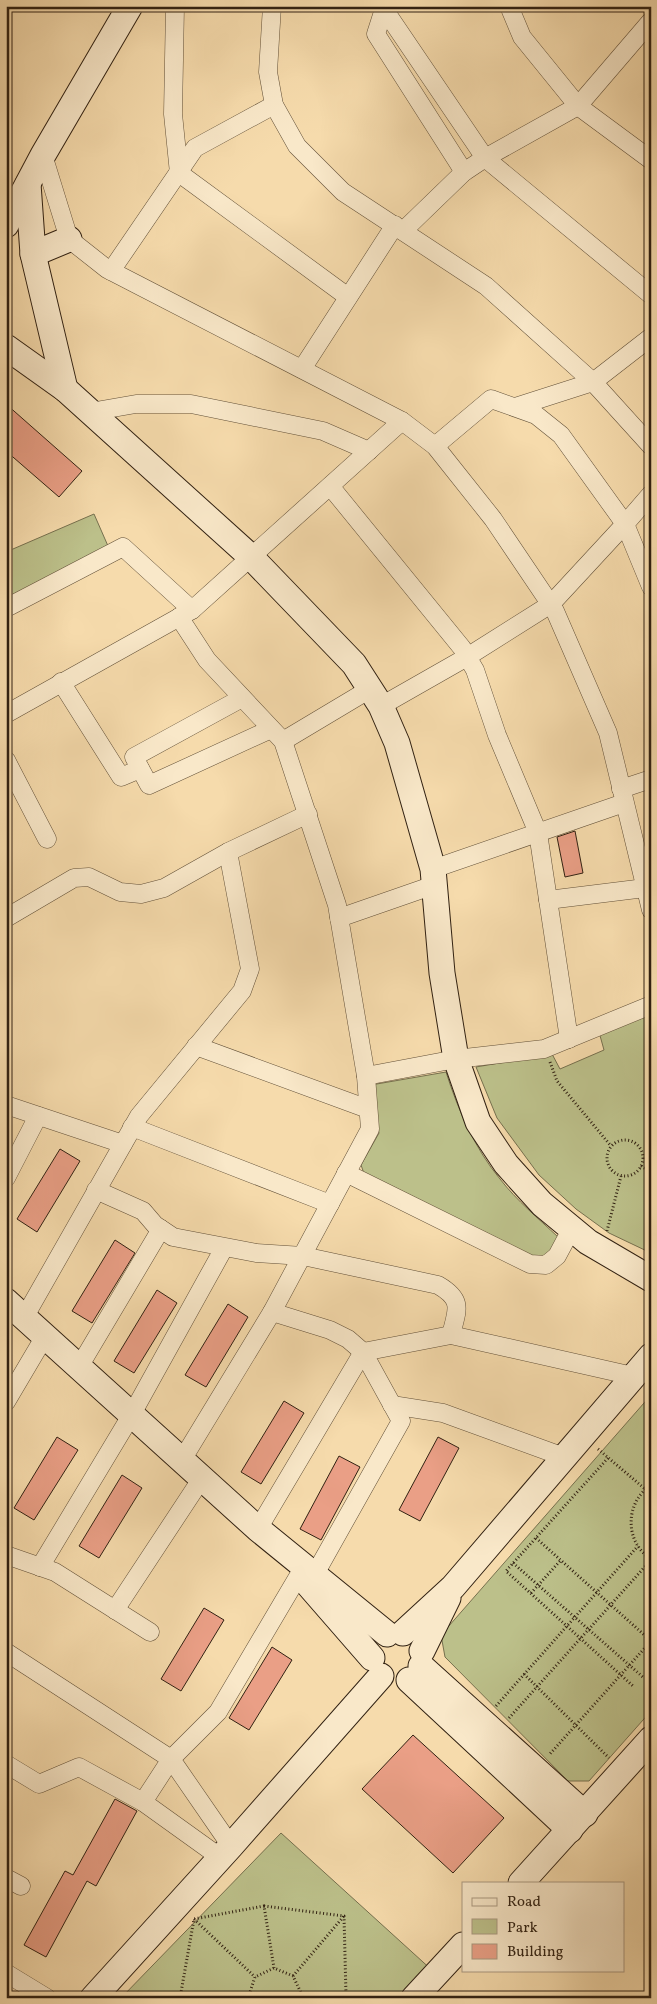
<svg xmlns="http://www.w3.org/2000/svg" width="657" height="2004" viewBox="0 0 657 2004" font-family="Vollkorn,serif">
	<style>
		.green { fill: #bcc08a; stroke: #76704e }
		.building { fill: #ea9f86; stroke: #312112 }
		.lines { fill: none; stroke-linecap: round; stroke-linejoin: round }
		.street-casing { stroke: #625038; stroke-width: 19 }
		.secondary-casing { stroke: #312112; stroke-width: 27 }
		.path { stroke: #312112; stroke-width: 3; stroke-dasharray: 1 2.5; stroke-linecap: butt }
		.street { stroke: #f9e8c9; stroke-width: 18 }
		.secondary { stroke: #f9e8c9; stroke-width: 25 }
	</style>
	<rect width="100%" height="100%" fill="#f6dbac"/>
	<filter id="stains"><feTurbulence type="fractalNoise" baseFrequency=".004" numOctaves="4"/><feColorMatrix values="0 0 0 0 .2 0 0 0 0 .09 0 0 0 0 .02 0 0 0 .5 -.17"/></filter>
	<radialGradient id="worn" r=".72"><stop offset=".6" stop-color="#630" stop-opacity="0"/><stop offset="1" stop-color="#630" stop-opacity=".3"/></radialGradient>
	<g class="green">
		<path d="M94 514 108 546 6 603V552Z"/>
		<path d="M651 1007V1253L609 1233 576 1209 539 1175 497 1118 476 1067 552 1054 560 1069 604 1050 599 1032Z"/>
		<path d="M446 1072C458 1110 475 1149 500 1179 517 1201 538 1218 558 1237L554 1257 543 1262 366 1179 361 1165 379 1133 371 1085Z"/>
		<path d="M651 1395V1711L589 1781H568L445 1657 441 1635Z"/>
		<path d="M281 1833 434 1972 410 1998H121Z"/>
	</g>
	<g class="building">
		<path d="M6 404 82 471 59 497 6 451Z"/>
		<path d="M575 831 583 873 565 877 557 837Z"/>
		<path d="M60 1149 80 1161 37 1232 17 1219Z"/>
		<path d="M115 1240 135 1253 92 1323 72 1311Z"/>
		<path d="M157 1290 177 1303 134 1373 114 1361Z"/>
		<path d="M228 1304 248 1317 206 1387 185 1375Z"/>
		<path d="M284 1401 304 1413 261 1484 241 1472Z"/>
		<path d="M57 1437 78 1450 34 1520 14 1508Z"/>
		<path d="M438 1437 459 1448 420 1521 399 1510Z"/>
		<path d="M339 1456 360 1467 321 1540 300 1529Z"/>
		<path d="M122 1475 142 1488 99 1558 79 1546Z"/>
		<path d="M204 1608 224 1620 181 1691 161 1679Z"/>
		<path d="M272 1647 292 1660 249 1730 229 1718Z"/>
		<path d="M413 1735 504 1818 453 1873 362 1789Z"/>
		<path d="M115 1799 137 1811 96 1886 87 1881 46 1957 24 1945 65 1871 73 1875Z"/>
	</g>
	<g class="lines">
		<g class="street-casing">
			<g id="street">
				<path d="M175 6 173 114 179 173 348 297"/>
				<path d="M272 6 268 72 274 105 297 146 343 192 486 286 593 382 651 446"/>
				<path d="M381 6 384 9 376 34 464 172 485 158 578 106 650 22"/>
				<path d="M385 6 384 9 485 158 651 295"/>
				<path d="M509 6 522 37 578 106 651 160"/>
				<path d="M43 155 69 239 107 269 402 421 435 446 493 519 555 611 608 733 651 910"/>
				<path d="M404 230 464 172"/>
				<path d="M111 271 195 148 274 105"/>
				<path d="M302 369 395 225"/>
				<path d="M515 407 593 382 651 337"/>
				<path d="M90 412 136 404H191L323 431 369 451"/>
				<path d="M330 486 462 648 475 670 497 735 538 833 569 1039"/>
				<path d="M651 494 625 524 651 587"/>
				<path d="M6 608 123 547 192 610"/>
				<path d="M179 617 207 660 283 741 337 905 366 1076 370 1129 272 1312 182 1460"/>
				<path d="M61 682 121 777 140 769"/>
				<path d="M242 698 134 757 149 785 271 729"/>
				<path d="M381 706 467 657 551 604 625 524 561 435 536 415 491 399 435 446"/>
				<path d="M6 714 192 610 402 421"/>
				<path d="M283 741 370 689"/>
				<path d="M6 760 47 839"/>
				<path d="M621 789 651 779"/>
				<path d="M433 869 624 803"/>
				<path d="M548 900 645 888"/>
				<path d="M6 918 74 878 89 877 120 892 141 894 164 888 228 852 308 814"/>
				<path d="M339 918 434 885"/>
				<path d="M196 1046 368 1109"/>
				<path d="M366 1076 456 1059 544 1049 651 1005"/>
				<path d="M6 1105 123 1144"/>
				<path d="M132 1127 330 1204"/>
				<path d="M346 1173 530 1264 546 1265 557 1256 572 1228"/>
				<path d="M6 1178 38 1116"/>
				<path d="M96 1190 143 1211 155 1225 173 1237 256 1253 303 1256 438 1285C464 1300 457 1310 451 1335"/>
				<path d="M272 1312 330 1330 348 1339 363 1352 401 1421 315 1574"/>
				<path d="M24 1318 139 1116 242 991 250 969 228 852"/>
				<path d="M79 1367 161 1229"/>
				<path d="M6 1402 45 1336"/>
				<path d="M392 1405 443 1413 564 1457"/>
				<path d="M258 1529 363 1352 451 1335 633 1376"/>
				<path d="M6 1555 55 1572 150 1632"/>
				<path d="M40 1567 132 1414 224 1248"/>
				<path d="M115 1610 202 1478"/>
				<path d="M6 1652 171 1759 143 1802"/>
				<path d="M6 1764 39 1784 79 1767 143 1802 221 1858"/>
				<path d="M231 1846 171 1759 218 1712 299 1575"/>
				<path d="M6 1878 21 1886"/>
				<path d="M6 1973 47 1998"/>
			</g>
		</g>
		<g class="secondary-casing">
			<g id="secondary">
				<path d="M28 184 33 254 65 389"/>
				<path d="M6 225 43 155 130 6"/>
				<path d="M33 254 69 239"/>
				<path d="M6 347 65 389 251 557 354 664 381 706 397 743 433 869 442 973 456 1059 478 1122 506 1164 542 1204 588 1242 651 1279"/>
				<path d="M6 1301 258 1529 387 1634"/>
				<path d="M305 1581 372 1658"/>
				<path d="M403 1633 453 1587 651 1356"/>
				<path d="M422 1651 448 1598"/>
				<path d="M421 1666 585 1814"/>
				<path d="M409 1680 570 1830"/>
				<path d="M521 1883 651 1739"/>
				<path d="M93 1998 231 1846 381 1676"/>
				<path d="M414 1998 463 1945"/>
			</g>
		</g>
		<g class="path">
			<path d="M550 1062 557 1081 611 1146"/>
			<circle cx="625" cy="1158" r="18"/>
			<path d="M641 1166 651 1172"/>
			<path d="M607 1231 621 1176"/>
			<path d="M598 1449 645 1489"/>
			<path d="M608 1458 506 1571 633 1686"/>
			<path d="M651 1485C625 1502 624 1542 651 1559"/>
			<path d="M536 1538 651 1641 549 1755"/>
			<path d="M513 1563 644 1678"/>
			<path d="M531 1593 561 1560"/>
			<path d="M524 1674 609 1758"/>
			<path d="M496 1706 638 1546"/>
			<path d="M509 1718 651 1560"/>
			<path d="M264 1906 344 1916 346 1995"/>
			<path d="M194 1919 255 1977"/>
			<path d="M293 1976 344 1916"/>
			<path d="M302 1995H346V1998"/>
			<path d="M180 1998 194 1919 264 1906 274 1968"/>
			<path d="M237 1998 247 1997"/>
			<path d="M248 1998 255 1977 274 1968 293 1976 302 1995 301 1998"/>
		</g>
		<use href="#street" class="street"/>
		<use href="#secondary" class="secondary"/>
	</g>
	<rect width="657" height="2004" fill="none" stroke="#f6dbac" stroke-width="25"/>
	<rect x="8" y="8" width="642" height="1989" fill="none" stroke="#312112" stroke-width="2.5"/>
	<rect x="12" y="12" width="632" height="1979" fill="none" stroke="#312112"/>
	<rect x="462" y="1882" width="162" height="90" fill="#f9e8c9" stroke="#a99880"/>
	<rect x="472" y="1898" width="25" height="8" fill="#f9e8c9" stroke="#a99880"/>
	<text x="507" y="1906" font-size="15" fill="#312112">Road</text>
	<rect x="472" y="1919" width="25" height="15" fill="#bcc08a" stroke="#a99880"/>
	<text x="507" y="1932" font-size="15" fill="#312112">Park</text>
	<rect x="472" y="1944" width="25" height="15" fill="#ea9f86" stroke="#a99880"/>
	<text x="507" y="1956" font-size="15" fill="#312112">Building</text>
	<rect width="100%" height="100%" filter="url(#stains)"/>
	<rect width="100%" height="100%" fill="url(#worn)"/>
</svg>
